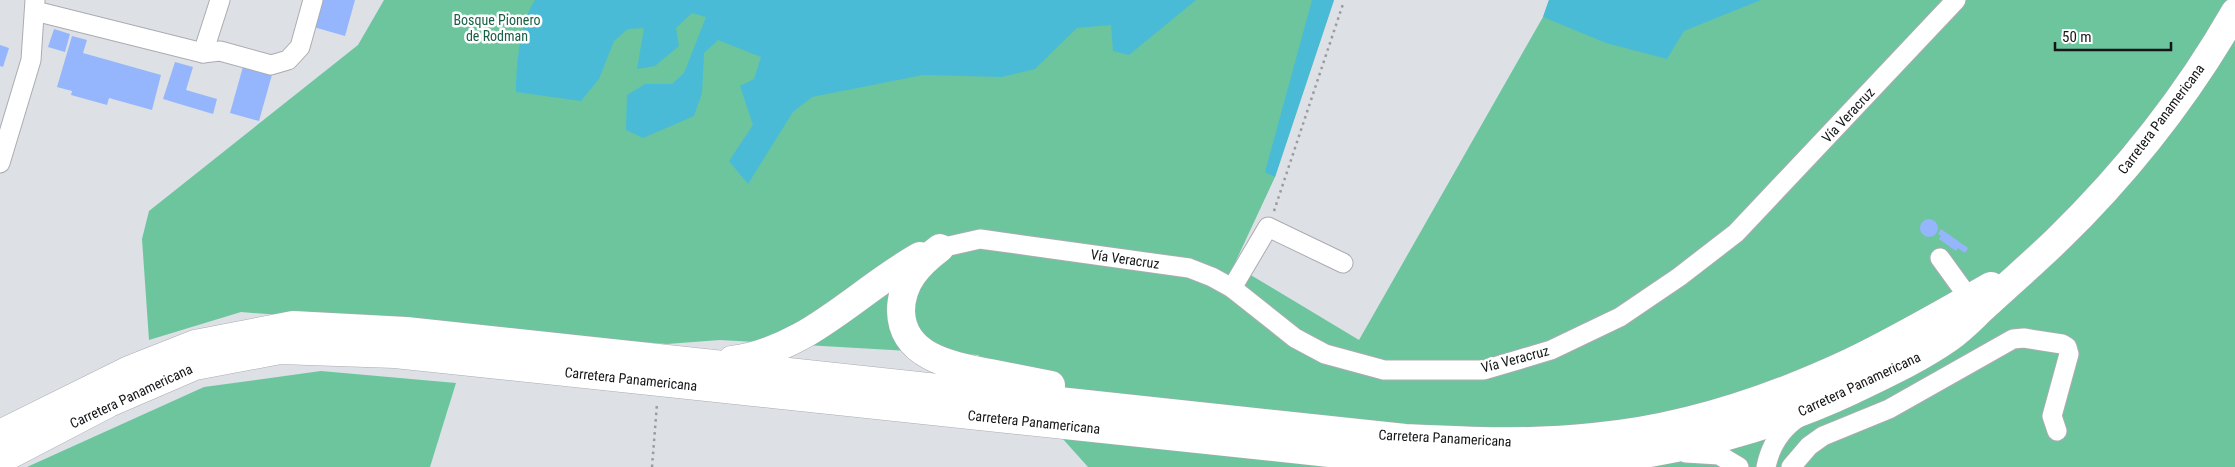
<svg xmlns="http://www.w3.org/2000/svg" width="2235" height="467" viewBox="0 0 2235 467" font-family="'Roboto Condensed',sans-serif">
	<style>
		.green { fill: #6dc59e }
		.water { fill: #4abbd7 }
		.building { fill: #95b6fc }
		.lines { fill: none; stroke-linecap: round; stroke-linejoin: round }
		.minor-casing { stroke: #aaacb1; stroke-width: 21 }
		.highway-casing { stroke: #aaacb1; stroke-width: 29 }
		.path { stroke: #999b9f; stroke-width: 2.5; stroke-dasharray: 2.5 4; stroke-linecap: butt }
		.minor { stroke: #fff; stroke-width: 19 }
		.highway { stroke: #fff; stroke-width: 28 }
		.labels { text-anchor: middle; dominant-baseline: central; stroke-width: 5; stroke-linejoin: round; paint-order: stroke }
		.park-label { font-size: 14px; fill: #185f44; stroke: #fff }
		.street-label { font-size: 14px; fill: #151618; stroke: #fff }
	</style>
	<rect width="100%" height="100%" fill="#dde0e5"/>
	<g class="green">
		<path d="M384 0H1334L1275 177 1234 265 1359 340 1543 17 1549 0H2235V467H1088L1062 438 978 355 720 340 667 344 241 312 149 340 142 239 149 211 358 45Z"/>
		<path d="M321 371 456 383 430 467H27L204 387Z"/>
	</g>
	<g class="water">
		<path d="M535 0H1196L1129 55 1113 51 1111 25 1077 28 1035 69 1002 77 923 75 812 97 793 112 748 184 729 161 753 125 740 86 754 79 761 57 718 40 704 53 702 93 694 116 643 138 626 130 627 95 645 84H672L684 73 706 17 692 13 676 28 679 46 655 66 637 69 644 28 628 29 614 41 599 79 581 101 516 92C516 65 520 22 535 0Z"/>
		<path d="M1312 0H1334L1275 177 1265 172Z"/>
		<path d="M1549 0H1761L1684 31 1667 59 1606 43 1543 17Z"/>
	</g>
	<g class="building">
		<path d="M317 0H355L345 36 310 26Z"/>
		<path d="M54 29 70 34 65 52 48 47Z"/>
		<path d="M72 36 87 40 83 53 161 75 152 110 109 98 107 105 71 95 72 91 57 87Z"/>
		<path d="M0 45 9 48 3 67 0 66Z"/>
		<path d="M175 62 193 67 186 90 217 99 213 114 163 99Z"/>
		<path d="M244 63 273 71 259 121 230 113Z"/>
		<circle cx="1929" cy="228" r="9"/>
		<path d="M1941 229 1968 248 1965 253 1958 248 1956 251 1939 239 1941 236 1938 234Z"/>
	</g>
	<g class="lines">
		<g class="minor-casing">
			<g id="minor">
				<path d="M35 11 203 53 220 51 271 65 288 60 300 47 313 0"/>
				<path d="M203 53 220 0"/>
				<path d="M0 163 31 60 35 0"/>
				<path d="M940 248 980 239 1189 268 1212 277 1232 288 1295 338 1325 354 1384 370H1484L1551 350 1620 317 1679 277 1736 233 1956 0"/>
				<path d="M1940 258 1969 298"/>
				<path d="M1232 288 1268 227 1343 263"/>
				<path d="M1686 453 1719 455 1739 467"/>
				<path d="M1766 467C1770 447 1781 429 1799 417"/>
				<path d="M1791 467 1809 446 1823 436 1889 409 2013 339 2024 338 2062 344 2067 347 2069 354 2052 416 2057 431"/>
			</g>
		</g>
		<g class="highway-casing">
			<g id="highway">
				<path d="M940 248C919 264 901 282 901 311 902 358 954 366 990 373 1010 377 1031 381 1051 385"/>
				<path d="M732 360C808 350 857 291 920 256"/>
				<path d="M0 434 129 370 195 344 293 325 406 331 1405 438C1468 441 1531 444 1594 437 1682 429 1772 399 1851 362 1899 339 1945 312 1991 286"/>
				<path d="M0 460 109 403 195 366 280 350 395 354 1376 458C1414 460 1452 464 1490 465 1615 467 1740 443 1853 390 1886 374 1919 359 1949 338 1962 329 1973 317 1984 307 2008 285 2033 263 2057 240 2126 173 2187 96 2235 12"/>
			</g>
		</g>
		<g class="path">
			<path d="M1274 211 1343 4"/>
			<path d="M652 467 657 404"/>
		</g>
		<use href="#minor" class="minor"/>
		<use href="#highway" class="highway"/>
	</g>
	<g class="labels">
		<g class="park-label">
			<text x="497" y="20">Bosque Pionero<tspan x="497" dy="16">de Rodman</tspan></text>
		</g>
		<g class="street-label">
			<text transform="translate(1848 115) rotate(-47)">Vía Veracruz</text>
			<text transform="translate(2161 119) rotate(-53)">Carretera Panamericana</text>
			<text transform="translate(1125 259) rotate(8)">Vía Veracruz</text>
			<text transform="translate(1515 359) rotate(-15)">Vía Veracruz</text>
			<text transform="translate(631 379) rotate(6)">Carretera Panamericana</text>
			<text transform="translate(1859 384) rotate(-25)">Carretera Panamericana</text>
			<text transform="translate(131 396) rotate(-25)">Carretera Panamericana</text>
			<text transform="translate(1034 422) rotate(6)">Carretera Panamericana</text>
			<text transform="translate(1445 438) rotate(3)">Carretera Panamericana</text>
		</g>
	</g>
	<path d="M2055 42v8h116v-8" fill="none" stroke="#151618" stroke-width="2.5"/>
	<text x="2062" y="42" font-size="15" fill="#151618" stroke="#ffffff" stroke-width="4" paint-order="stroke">50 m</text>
</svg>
